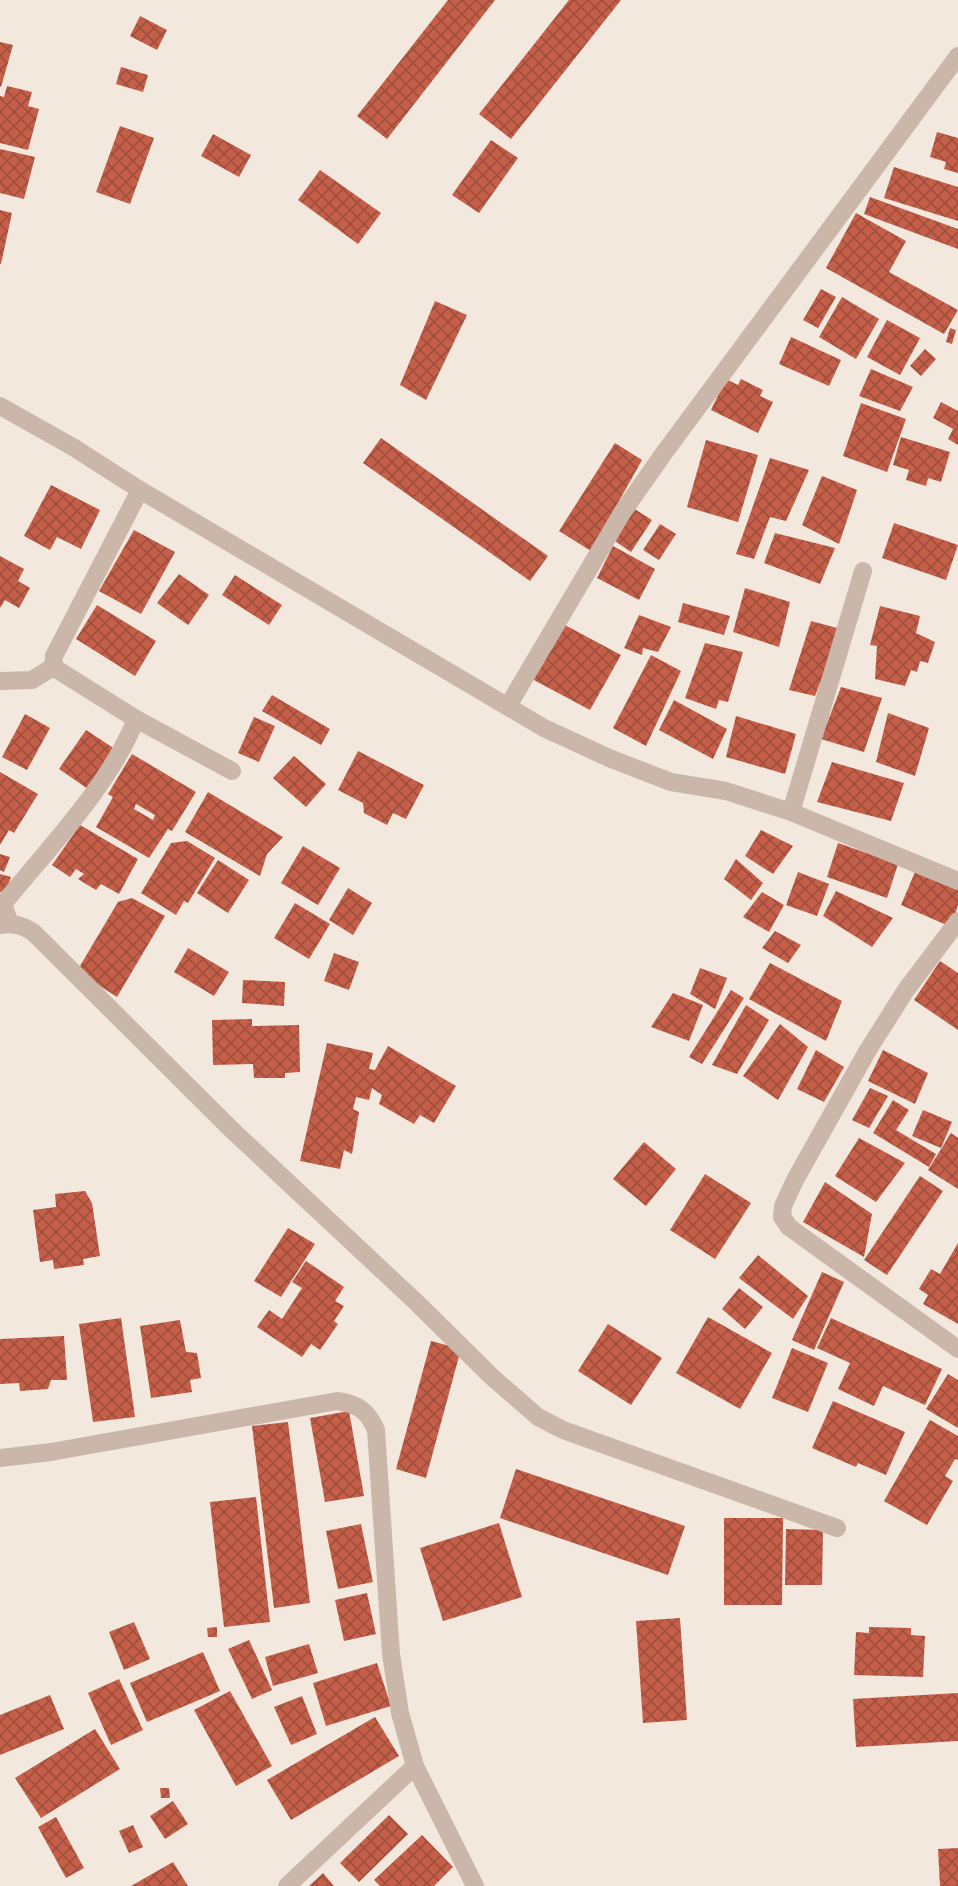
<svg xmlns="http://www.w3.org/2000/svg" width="958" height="1886" viewBox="0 0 958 1886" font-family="'Archivo Narrow',sans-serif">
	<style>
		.building { fill: url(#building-cross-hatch); fill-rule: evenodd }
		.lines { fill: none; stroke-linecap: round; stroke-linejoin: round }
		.minor { stroke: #cbb7aa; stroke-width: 18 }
	</style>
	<defs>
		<pattern id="building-cross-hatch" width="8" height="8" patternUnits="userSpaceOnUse" patternTransform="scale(1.75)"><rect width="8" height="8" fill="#c55f49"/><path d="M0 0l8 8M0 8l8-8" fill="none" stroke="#a14f3d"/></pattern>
	</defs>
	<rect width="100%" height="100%" fill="#f3e8de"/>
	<g class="building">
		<path d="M448 0H495L387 139 357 116Z"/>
		<path d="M569 0H621L511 139 479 114Z"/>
		<path d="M140 16 167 30 157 50 130 36Z"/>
		<path d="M0 42 13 45 1 87 0 86Z"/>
		<path d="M121 67 148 75 143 92 116 84Z"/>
		<path d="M7 86 32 92 28 106 39 109 28 150 0 143V96L4 97Z"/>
		<path d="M120 126 154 138 130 204 96 192Z"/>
		<path d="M937 132 958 138V173L944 169 946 162 930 157Z"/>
		<path d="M213 134 251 155 239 177 201 156Z"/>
		<path d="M491 140 518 158 479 213 452 195Z"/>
		<path d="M0 149 35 157 24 199 0 193Z"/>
		<path d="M894 167 958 187V221L884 198Z"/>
		<path d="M320 170 381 213 358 244 298 200Z"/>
		<path d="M870 197 958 229V249L864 214Z"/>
		<path d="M0 210 12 213 1 264H0Z"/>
		<path d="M856 213 906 241 889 272 958 310 944 334 826 268Z"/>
		<path d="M821 289 836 297 818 328 803 320Z"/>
		<path d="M842 297 879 319 856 359 819 337Z"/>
		<path d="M435 301 467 315 426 400 400 385Z"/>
		<path d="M887 320 920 338 900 375 867 357Z"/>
		<path d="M950 328 956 330 952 344 946 342Z"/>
		<path d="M791 337 841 360 829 386 779 364Z"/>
		<path d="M925 349 936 359 921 376 910 366Z"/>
		<path d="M871 369 913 387 900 411 859 396Z"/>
		<path d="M726 379 738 385 741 379 763 390 760 396 773 402 758 433 711 410Z"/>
		<path d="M941 402 958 411V445L948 439 953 429 933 418Z"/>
		<path d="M861 403 906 419 887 472 843 456Z"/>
		<path d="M901 437 950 452 941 482 928 478 926 486 906 480 909 470 893 465Z"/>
		<path d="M381 438 548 556 530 581 363 463Z"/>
		<path d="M706 440 758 455 738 522 687 507Z"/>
		<path d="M615 443 642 460 591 551 559 531Z"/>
		<path d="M770 458 809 470 786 521 770 517 754 559 736 554Z"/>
		<path d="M822 476 857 490 839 544 802 525Z"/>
		<path d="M51 485 100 510 81 549 57 537 50 550 24 536Z"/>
		<path d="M633 508 652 520 631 552 612 539Z"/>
		<path d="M894 523 958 545 946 580 882 558Z"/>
		<path d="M660 524 676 534 659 560 643 550Z"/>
		<path d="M134 530 175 552 141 614 99 591Z"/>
		<path d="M775 533 835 548 820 584 764 563Z"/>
		<path d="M613 546 655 569 639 600 597 578Z"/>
		<path d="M0 556 24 569 18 581 30 588 19 608 5 600 0 608Z"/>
		<path d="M179 574 209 595 188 625 157 603Z"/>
		<path d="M235 575 282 605 269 625 222 595Z"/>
		<path d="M745 588 790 602 779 647 733 632Z"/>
		<path d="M683 603 730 616 724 635 678 622Z"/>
		<path d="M97 605 156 641 135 676 76 639Z"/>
		<path d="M880 606 920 616 916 633 935 642 928 663 920 661 917 672 911 670 905 686 875 679 877 646 870 645Z"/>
		<path d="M639 615 671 627 658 652 643 648 642 655 624 648Z"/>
		<path d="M811 621 841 629 815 696 789 690Z"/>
		<path d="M563 624 621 655 590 710 532 679Z"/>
		<path d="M705 643 743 652 728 702 719 700 716 709 685 698Z"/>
		<path d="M651 655 681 671 646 746 613 728Z"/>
		<path d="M841 687 882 698 864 752 821 739Z"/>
		<path d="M272 695 330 729 321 745 262 711Z"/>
		<path d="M674 700 727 729 713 759 659 730Z"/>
		<path d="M888 713 929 728 915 776 876 762Z"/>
		<path d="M25 714 50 728 27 770 2 757Z"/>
		<path d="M736 716 796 734 785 774 726 757Z"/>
		<path d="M254 717 275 726 259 762 238 753Z"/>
		<path d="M86 730 115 749 88 789 59 769Z"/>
		<path d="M358 751 424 785 406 819 393 813 387 825 364 813 363 803 338 790Z"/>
		<path d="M132 754 196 792 172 831 168 829 149 858 96 827 113 797 108 794ZM136 804 155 815 153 820 134 809Z"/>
		<path d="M294 756 326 784 306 807 273 778Z"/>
		<path d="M832 762 904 783 891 821 817 802Z"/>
		<path d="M0 772 38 794 14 833 9 830 0 845Z"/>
		<path d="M208 792 283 837 267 854 260 876 185 832Z"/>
		<path d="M80 825 138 859 119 894 101 884 96 890 78 879 84 874 76 869 70 877 52 865Z"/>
		<path d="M761 830 793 846 773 874 745 856Z"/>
		<path d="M187 841 215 858 188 903 184 901 176 915 141 893 171 843Z"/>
		<path d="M838 843 898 864 887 898 827 877Z"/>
		<path d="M303 846 340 868 318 905 281 883Z"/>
		<path d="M0 854 10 857 4 872 0 870Z"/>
		<path d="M736 859 763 883 751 900 724 879Z"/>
		<path d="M218 860 249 880 228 913 197 893Z"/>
		<path d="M798 872 829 884 817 916 786 905Z"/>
		<path d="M915 872 958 889V905L951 927 901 905Z"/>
		<path d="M0 874 11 877 5 893 0 892Z"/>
		<path d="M348 888 372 903 353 935 329 920Z"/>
		<path d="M836 891 893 918 872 947 823 916Z"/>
		<path d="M762 892 784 905 769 932 743 917Z"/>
		<path d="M132 898 165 916 117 997 77 971 118 902Z"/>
		<path d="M295 903 330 924 309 959 274 938Z"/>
		<path d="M775 931 801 945 788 963 762 948Z"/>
		<path d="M188 948 229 972 214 996 174 972Z"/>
		<path d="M334 953 359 962 349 990 324 981Z"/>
		<path d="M940 961 958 973V1030L914 1000Z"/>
		<path d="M770 963 842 1001 826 1041 749 999Z"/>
		<path d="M700 968 727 978 715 1009 690 994Z"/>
		<path d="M243 980 285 982 284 1006 242 1003Z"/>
		<path d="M731 990 744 998 702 1064 689 1057Z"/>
		<path d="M673 993 703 1005 689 1041 651 1027Z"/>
		<path d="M746 1005 769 1020 737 1074 712 1065Z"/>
		<path d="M252 1019V1026L299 1025 300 1072 285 1073V1078H254L253 1064 213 1065 212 1020Z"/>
		<path d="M780 1024 808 1047 778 1100 743 1076Z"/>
		<path d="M327 1043 373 1053 369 1069 375 1070 388 1046 456 1086 434 1123 420 1115 414 1124 379 1104 382 1095 372 1088 369 1100 356 1097 353 1109 359 1112 352 1154 344 1150 340 1169 300 1161Z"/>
		<path d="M816 1050 844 1067 824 1102 797 1089Z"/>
		<path d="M883 1050 928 1073 915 1104 868 1081Z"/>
		<path d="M870 1088 888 1096 869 1128 852 1120Z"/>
		<path d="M893 1100 909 1110 896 1130 936 1154 929 1167 873 1133Z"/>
		<path d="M923 1110 952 1122 941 1148 912 1136Z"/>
		<path d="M951 1133 958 1138V1189L928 1170Z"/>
		<path d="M859 1138 905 1163 876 1202 835 1176Z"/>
		<path d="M644 1142 676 1169 646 1206 613 1179Z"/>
		<path d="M705 1174 751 1203 715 1259 670 1230Z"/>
		<path d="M920 1176 943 1191 887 1275 864 1260Z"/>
		<path d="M825 1182 872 1214 864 1257 803 1222Z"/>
		<path d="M85 1191 92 1203 100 1256 83 1259 84 1265 54 1269 53 1260 40 1262 33 1210 56 1207 55 1194Z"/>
		<path d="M288 1228 315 1244 281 1297 254 1281Z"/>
		<path d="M958 1243V1324L923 1304 928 1295 919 1289 931 1269 940 1274Z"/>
		<path d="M758 1255 808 1296 793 1319 739 1278Z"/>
		<path d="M306 1261 344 1287 335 1301 344 1306 334 1321 338 1324 320 1350 311 1344 302 1357 257 1327 269 1310 282 1319 302 1288 292 1282Z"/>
		<path d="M822 1272 844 1282 814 1350 792 1340Z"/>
		<path d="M739 1288 763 1307 745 1329 722 1309Z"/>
		<path d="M708 1317 772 1353 740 1409 676 1373Z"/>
		<path d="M121 1318 135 1417 93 1422 79 1324Z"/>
		<path d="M831 1318 942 1369 925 1405 883 1386 874 1406 838 1389 850 1363 817 1348Z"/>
		<path d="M180 1320 186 1352 197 1353 201 1378 190 1380 192 1392 151 1398 140 1326Z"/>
		<path d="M608 1324 662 1358 631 1405 578 1371Z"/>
		<path d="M64 1336 67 1380H51L48 1389 20 1391 19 1383 0 1384V1339Z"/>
		<path d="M431 1341 461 1349 426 1478 396 1469Z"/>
		<path d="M792 1348 828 1363 808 1412 772 1398Z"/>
		<path d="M948 1374 958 1380V1428L926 1409Z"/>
		<path d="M833 1401 905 1432 886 1475 858 1463 856 1467 812 1448Z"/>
		<path d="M349 1411 364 1496 325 1502 310 1418Z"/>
		<path d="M930 1420 958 1436V1460L955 1459 945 1476 953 1481 927 1525 884 1501Z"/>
		<path d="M288 1422 310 1603 274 1608 252 1426Z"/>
		<path d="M516 1469 685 1526 668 1575 500 1518Z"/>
		<path d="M256 1497 270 1622 224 1627 210 1502Z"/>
		<path d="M724 1518H783L782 1605H724Z"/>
		<path d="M499 1523 522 1597 443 1621 420 1548Z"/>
		<path d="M361 1524 373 1582 338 1589 326 1531Z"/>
		<path d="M786 1529 823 1530 822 1585H785Z"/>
		<path d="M367 1593 376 1634 344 1641 335 1600Z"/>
		<path d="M680 1618 687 1720 643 1723 636 1621Z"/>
		<path d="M134 1622 150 1659 124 1670 109 1632Z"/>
		<path d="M217 1627V1637H208L207 1628Z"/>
		<path d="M869 1627 911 1628V1635L925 1636 923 1677 854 1675 856 1632 869 1633Z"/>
		<path d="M249 1640 272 1690 252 1699 228 1649Z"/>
		<path d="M309 1644 318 1673 273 1686 265 1657Z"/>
		<path d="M203 1652 220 1691 147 1722 130 1683Z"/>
		<path d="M377 1663 391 1706 326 1726 313 1683Z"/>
		<path d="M119 1679 143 1730 111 1745 88 1693Z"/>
		<path d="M230 1691 272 1766 236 1786 194 1710Z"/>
		<path d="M958 1693V1741L856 1747 853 1699Z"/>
		<path d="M50 1695 64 1729 0 1755V1715Z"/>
		<path d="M302 1696 317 1734 291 1745 274 1707Z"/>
		<path d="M375 1717 399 1756 291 1820 267 1780Z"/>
		<path d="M95 1729 120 1769 41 1818 15 1778Z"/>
		<path d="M160 1788H169L170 1798H161Z"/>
		<path d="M173 1801 188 1824 165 1839 150 1816Z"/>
		<path d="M389 1815 408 1834 359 1882 340 1863Z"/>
		<path d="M56 1817 84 1868 66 1878 38 1827Z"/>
		<path d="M133 1825 143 1847 129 1853 119 1831Z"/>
		<path d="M422 1835 453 1867 434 1886H380L374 1880Z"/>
		<path d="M958 1848V1886H940L938 1849Z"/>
		<path d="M173 1862 188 1886H131Z"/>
		<path d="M323 1873 334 1886H309Z"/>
	</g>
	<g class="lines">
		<g class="minor">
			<path d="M0 406 73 447 140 490 544 728 609 758 671 782 726 791 791 812 958 881"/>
			<path d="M0 681 32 680 53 667"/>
			<path d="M508 706 622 513 664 453 958 56"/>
			<path d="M136 719 232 771"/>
			<path d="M791 812 863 571"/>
			<path d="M10 923 3 904C48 849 110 785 136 719L53 667 54 656 140 490"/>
			<path d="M0 925C14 923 21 925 33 932L234 1132 415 1301 492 1377 538 1417 563 1430 837 1528"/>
			<path d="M958 1349 789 1227 782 1217 783 1206 795 1180 868 1050 906 990 958 921"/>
			<path d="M0 1458 51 1452 337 1401C358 1404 368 1411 376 1430L391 1654 400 1713 415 1766 475 1886"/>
			<path d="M287 1886 415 1766"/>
		</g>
	</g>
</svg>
